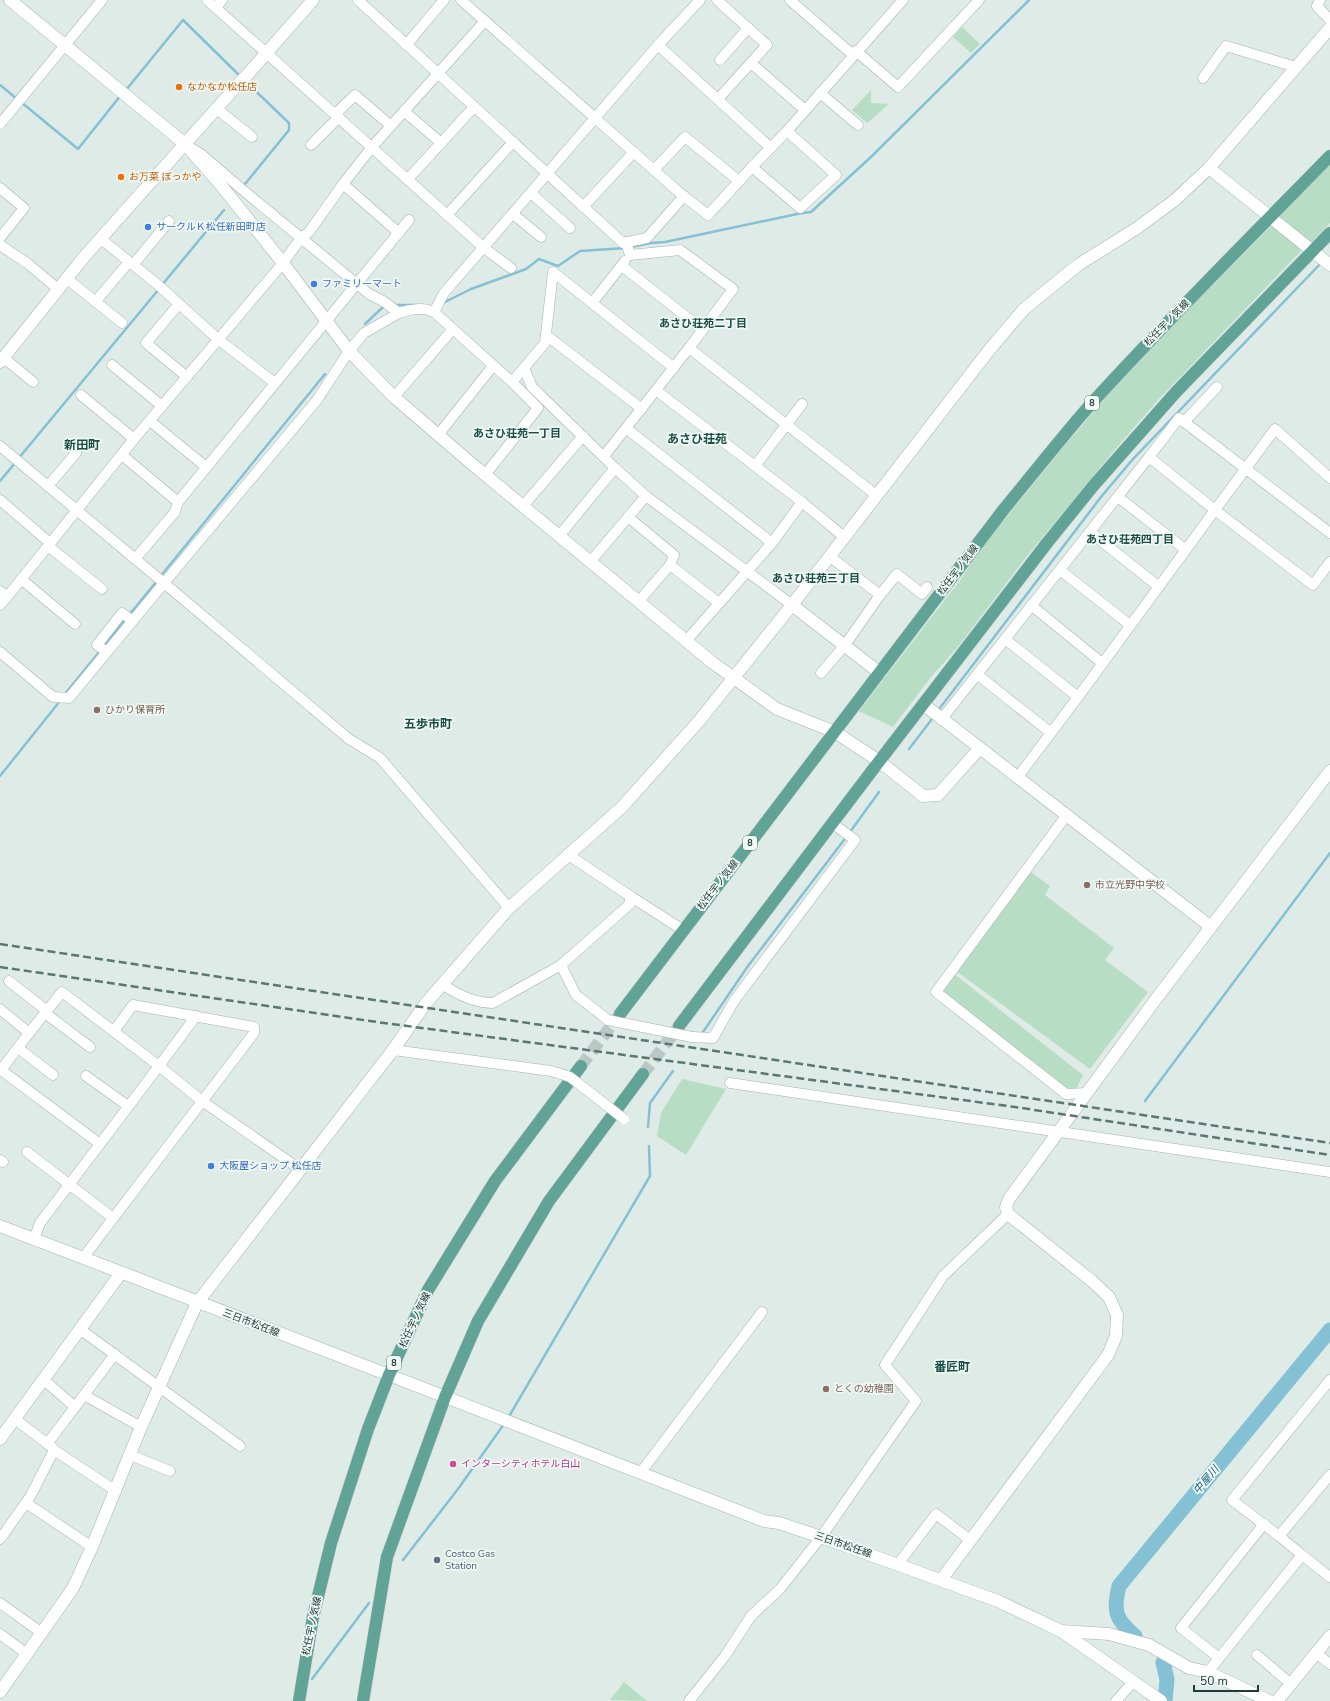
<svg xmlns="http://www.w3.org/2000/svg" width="1330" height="1701" viewBox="0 0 1330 1701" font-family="'Nunito Sans','Noto Sans JP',sans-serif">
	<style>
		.green { fill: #b7dec4 }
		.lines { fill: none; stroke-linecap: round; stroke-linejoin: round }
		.stream { stroke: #84c1d4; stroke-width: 2.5 }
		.river { stroke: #84c1d4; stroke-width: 15 }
		.primary-tunnel { stroke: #b9c8c4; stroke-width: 12; stroke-dasharray: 12 6; stroke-linecap: butt }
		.minor-casing { stroke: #a2b3af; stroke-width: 11 }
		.tertiary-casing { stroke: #a2b3af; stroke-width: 13 }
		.secondary-casing { stroke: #9eb8b0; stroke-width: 13 }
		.primary-casing { stroke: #c1c8c7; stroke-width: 13 }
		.minor { stroke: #fff; stroke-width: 10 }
		.tertiary { stroke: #fff; stroke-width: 12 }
		.secondary { stroke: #fff; stroke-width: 12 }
		.primary { stroke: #62a397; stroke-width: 12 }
		.rail { stroke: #5a7872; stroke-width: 2.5; stroke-dasharray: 8 4; stroke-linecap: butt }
		.minor-bridge-casing { stroke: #a2b3af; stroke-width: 11; stroke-linecap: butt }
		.minor-bridge { stroke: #fff; stroke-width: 10 }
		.food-dot { fill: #e8710a; stroke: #f0f8f5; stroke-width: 1.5 }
		.shop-dot { fill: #3f7fe0; stroke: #f0f8f5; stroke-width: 1.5 }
		.education-dot { fill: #8d6e63; stroke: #f0f8f5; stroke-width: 1.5 }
		.hotel-dot { fill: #d1479c; stroke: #f0f8f5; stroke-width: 1.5 }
		.service-dot { fill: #5c6f8a; stroke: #f0f8f5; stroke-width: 1.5 }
		.labels { text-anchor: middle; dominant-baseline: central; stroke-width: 3.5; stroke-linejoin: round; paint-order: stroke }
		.shield { fill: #f0f8f5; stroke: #5e7470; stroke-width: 1 }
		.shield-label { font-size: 9px; font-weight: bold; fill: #203c37 }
		.food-label { font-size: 10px; fill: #c56008; stroke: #f0f8f5; text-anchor: start }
		.shop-label { font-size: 10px; fill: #366cbe; stroke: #f0f8f5; text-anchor: start }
		.street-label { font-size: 10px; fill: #203c37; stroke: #f0f8f5 }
		.education-label { font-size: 10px; fill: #785e54; stroke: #f0f8f5; text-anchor: start }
		.hotel-label { font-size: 10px; fill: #b23c85; stroke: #f0f8f5; text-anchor: start }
		.service-label { font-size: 10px; fill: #4e5e75; stroke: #f0f8f5; text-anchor: start }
		.neighbourhood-label { font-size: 11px; font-weight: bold; fill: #1b4f46; stroke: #f0f8f5 }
		.water-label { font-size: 11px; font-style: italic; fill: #17637b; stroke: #f0f8f5 }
		.quarter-label { font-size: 12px; font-weight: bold; fill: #1b4f46; stroke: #f0f8f5 }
	</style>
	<rect width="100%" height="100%" fill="#dfebe7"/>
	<g class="green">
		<path d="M962 27 980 44 971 53 953 37Z"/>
		<path d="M871 90V103L889 104 867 123 852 110Z"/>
		<path d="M1330 165V223L1311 243 1279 217Z"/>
		<path d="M1271 226 1302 250 1159 399 1112 453 1027 556 957 648 931 677 893 727 859 711 961 579 982 547 1060 451 1108 395 1173 325Z"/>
		<path d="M1031 872 1050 886 1045 895 1114 948 1105 960 1148 992 1090 1069 956 971Z"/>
		<path d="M953 973 1083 1075 1075 1091 1065 1088 940 989Z"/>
		<path d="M682 1079 726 1089 686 1155 657 1136 661 1113Z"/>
		<path d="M624 1682 647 1701 610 1700Z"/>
	</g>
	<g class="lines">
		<g class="stream">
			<path d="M245 81 289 123V130L245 184"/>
			<path d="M0 85 17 99"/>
			<path d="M126 90 183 20 240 76"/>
			<path d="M21 102 78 149 121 95"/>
			<path d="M631 247 651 243 665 242 802 213 811 212 872 156 1029 0"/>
			<path d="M162 285 224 210"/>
			<path d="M443 303 471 289 526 269 539 259 558 266 580 251 626 248"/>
			<path d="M395 305H416"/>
			<path d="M365 324 382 308 386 307"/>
			<path d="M18 459 159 289"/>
			<path d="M0 481 15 463"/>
			<path d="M160 577 325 374"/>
			<path d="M129 615 157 581"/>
			<path d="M103 647 126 618"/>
			<path d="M65 694 100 651"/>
			<path d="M940 708 1101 497 1133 459 1322 262"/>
			<path d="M909 749 932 719"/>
			<path d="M0 776 60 701"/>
			<path d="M850 832 879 792"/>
			<path d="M703 1032 748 966 844 840"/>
			<path d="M1145 1101 1330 853"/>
			<path d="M648 1127 650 1103 673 1071"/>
			<path d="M508 1418 650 1176 649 1146"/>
			<path d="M403 1560 458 1489 504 1424"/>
			<path d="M312 1679 369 1603"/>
		</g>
		<g class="river">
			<path d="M1135 1636C1115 1619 1113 1611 1119 1586L1330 1330"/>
			<path d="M1163 1662 1167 1680 1165 1701"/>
		</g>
		<g class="primary-tunnel">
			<path d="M581 1066 620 1014"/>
			<path d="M643 1074 679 1026"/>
		</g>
		<g class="minor-casing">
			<g id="minor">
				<path d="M207 0 484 248 511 268"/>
				<path d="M358 0 623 243 647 238 684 196"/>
				<path d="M461 0 485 21"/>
				<path d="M717 0 767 45 718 99"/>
				<path d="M790 0 853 55"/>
				<path d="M1320 0 1317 6 1330 20"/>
				<path d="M216 8 222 0"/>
				<path d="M406 45 444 0"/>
				<path d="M658 45 771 148"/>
				<path d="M856 51 898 87 979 0"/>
				<path d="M720 60 748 28"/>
				<path d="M751 63 805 110"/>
				<path d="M1203 78 1226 46 1296 67"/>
				<path d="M820 93 858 125"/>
				<path d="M217 109 252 137"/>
				<path d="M404 111 441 143"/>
				<path d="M335 114 355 95 391 126"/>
				<path d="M0 124 102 0"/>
				<path d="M311 145 339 117"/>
				<path d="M191 148 201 154 244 191 369 294 383 301 399 313C409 309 424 307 434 312L512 382 538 408 485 475"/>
				<path d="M752 167 787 131"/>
				<path d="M654 170 685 137 739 181"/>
				<path d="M408 179 474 107"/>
				<path d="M343 184 399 233"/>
				<path d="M0 188 24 208 0 238"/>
				<path d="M531 193 570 228"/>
				<path d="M583 207 634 152"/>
				<path d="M513 214 541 237"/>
				<path d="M447 215 513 142"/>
				<path d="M101 239 157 284 219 340 275 383"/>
				<path d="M626 242 630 255 680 250 733 289 689 348"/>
				<path d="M0 245 27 263 58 289"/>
				<path d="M133 265 169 221"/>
				<path d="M622 266 703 330"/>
				<path d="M66 278 122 323"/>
				<path d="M95 302 129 262"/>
				<path d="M592 303 625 261"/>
				<path d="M179 304 146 343 187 377"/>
				<path d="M434 312 444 293 595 118 681 194 708 215 752 167 800 208 836 175 787 131 903 0"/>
				<path d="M399 313 364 333 349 351 317 400 164 583 349 739 380 758 509 908"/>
				<path d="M546 335 642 409"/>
				<path d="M4 358 33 382"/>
				<path d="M112 365 162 406"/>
				<path d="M524 368 532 387 615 468 646 496 792 605"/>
				<path d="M512 382 545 343 553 272 674 368"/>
				<path d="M657 391 802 502 772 543 686 641"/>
				<path d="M81 395 134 439"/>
				<path d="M394 397 452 330"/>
				<path d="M150 421 206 467"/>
				<path d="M1184 422 1217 387"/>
				<path d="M627 429 772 543"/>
				<path d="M438 435 493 366"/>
				<path d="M0 446 164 583 69 698 53 697 0 652"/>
				<path d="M122 455 178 502 409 220"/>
				<path d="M604 456 689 348 876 495"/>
				<path d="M1149 457 1179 418 1330 533"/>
				<path d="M755 466 802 404"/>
				<path d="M48 486 76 453"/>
				<path d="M1118 497 1186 550"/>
				<path d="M0 500 50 543"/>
				<path d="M802 502 844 537"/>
				<path d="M523 506 583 436"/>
				<path d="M628 517 674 555 670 565 638 602"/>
				<path d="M1090 532 1159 587"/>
				<path d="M559 536 615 468"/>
				<path d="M48 546 102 589"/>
				<path d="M135 559 175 512 178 502"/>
				<path d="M590 562 646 496"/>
				<path d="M670 565 719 603"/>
				<path d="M1060 570 1130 625"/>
				<path d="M21 579 75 624"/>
				<path d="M0 591 7 597 134 439 283 263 301 238 309 232 343 184 372 147 485 21 595 118 658 45 700 0"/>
				<path d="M880 595 897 574 922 594 927 587"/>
				<path d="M0 605 7 597"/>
				<path d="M1031 605 1102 663"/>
				<path d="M1005 639 1078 697"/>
				<path d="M107 652 97 645 122 613 133 621"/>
				<path d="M821 673 845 645 880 595 829 556"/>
				<path d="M978 675 1051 733"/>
				<path d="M941 720 1149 457 1215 510 1275 429 1330 478"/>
				<path d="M1017 778 1078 697 1215 510 1313 585 1330 562"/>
				<path d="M1066 816 936 992 1066 1094 1087 1093"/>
				<path d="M630 896 683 930"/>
				<path d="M561 965 576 995 608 1020"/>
				<path d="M9 981 47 1011"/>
				<path d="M442 984C458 995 474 1003 493 1003L561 965 630 904V896L567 854"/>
				<path d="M0 1009 29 1033 1 1070 100 1144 159 1066 202 1101 301 1170"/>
				<path d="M45 1013 90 1047"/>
				<path d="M29 1033 62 992 159 1066 196 1016"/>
				<path d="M692 1037 713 1038 734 1001 855 840 832 823"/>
				<path d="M18 1048 53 1075"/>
				<path d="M393 1050 551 1071 561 1074"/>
				<path d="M86 1076 128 1106"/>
				<path d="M730 1083 1330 1172"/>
				<path d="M27 1152 113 1218"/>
				<path d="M0 1160 3 1162"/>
				<path d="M34 1239 40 1223 100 1144"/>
				<path d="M83 1258 254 1033V1027L133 1005 114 1031"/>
				<path d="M81 1330 240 1446"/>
				<path d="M44 1380 75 1407 47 1444"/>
				<path d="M84 1395 141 1427"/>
				<path d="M75 1407 115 1354"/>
				<path d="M15 1419 53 1448"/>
				<path d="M130 1455 170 1471"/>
				<path d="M641 1472 762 1312"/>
				<path d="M26 1503 92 1547"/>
				<path d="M1279 1536 1232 1500 1330 1380"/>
				<path d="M0 1539 30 1497 54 1450 116 1491"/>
				<path d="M1302 1555 1279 1536 1330 1475"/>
				<path d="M898 1564 936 1514 970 1540"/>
				<path d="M0 1603 42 1633"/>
				<path d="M0 1634 27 1654"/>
				<path d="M1316 1653 1330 1664"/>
				<path d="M1257 1655 1291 1684"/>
				<path d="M1219 1658 1181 1628 1264 1524"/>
				<path d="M1208 1672 1302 1555 1330 1577"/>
				<path d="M689 1701 725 1656 751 1616 780 1589 821 1537 916 1401 885 1365 943 1276 1008 1214"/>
				<path d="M1116 1701 1133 1682"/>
			</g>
		</g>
		<g class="tertiary-casing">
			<g id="tertiary">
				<path d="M10 0 185 144 220 184 283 263 349 351 394 397 472 464 713 663 777 709 835 732 879 761 923 796 938 795 979 749"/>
				<path d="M248 74 313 0"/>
				<path d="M1209 168 1330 265"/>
				<path d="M0 362 84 257 242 80"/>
				<path d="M792 605 880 673"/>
				<path d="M923 704 1211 927"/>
				<path d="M0 1439 121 1273"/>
				<path d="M941 1580 1108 1355 1116 1336 1117 1315 1109 1297 1092 1281 1008 1214 1006 1207 1009 1199 1156 999 1330 771"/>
				<path d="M1061 1631 1109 1634 1149 1645 1189 1668 1208 1672 1269 1701"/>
				<path d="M0 1692 73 1588 92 1547 141 1427 197 1303 393 1050 426 1003 509 908 622 807 699 721 792 605 990 349 1024 309 1078 265 1137 228 1175 200 1209 168 1330 28"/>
				<path d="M1277 1701 1330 1636"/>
			</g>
		</g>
		<g class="secondary-casing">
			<g id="secondary">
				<path d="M242 80 248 74"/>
				<path d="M0 1226 389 1375 764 1521 779 1523 821 1537 998 1601 1061 1631 1161 1701"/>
			</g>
		</g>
		<g class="primary-casing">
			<g id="primary">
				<path d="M620 1014 1004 509C1033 474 1061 438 1091 404 1168 319 1250 238 1330 156"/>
				<path d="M679 1026 871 772 1047 543 1094 485 1176 392 1330 233"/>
				<path d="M299 1701 313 1617 331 1543 368 1429 389 1375 428 1290 495 1181 581 1066"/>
				<path d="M363 1701 387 1557 445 1397 478 1321 549 1201 643 1074"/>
			</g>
		</g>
		<use href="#minor" class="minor"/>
		<use href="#tertiary" class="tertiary"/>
		<use href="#secondary" class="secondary"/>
		<use href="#primary" class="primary"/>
		<g class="rail">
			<path d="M0 944 1330 1143"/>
			<path d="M0 967 377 1022 1015 1107 1330 1155"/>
		</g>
		<g class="minor-bridge-casing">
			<g id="minor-bridge">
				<path d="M608 1020 692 1037"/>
				<path d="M561 1074 570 1077 624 1119"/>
			</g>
		</g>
		<use href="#minor-bridge" class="minor-bridge"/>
	</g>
	<g class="food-dot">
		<circle cx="179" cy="87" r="4"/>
		<circle cx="121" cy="177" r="4"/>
	</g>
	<g class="shop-dot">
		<circle cx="148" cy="227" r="4"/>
		<circle cx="314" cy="284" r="4"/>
		<circle cx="211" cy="1166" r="4"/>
	</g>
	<g class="education-dot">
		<circle cx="97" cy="710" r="4"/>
		<circle cx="1087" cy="885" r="4"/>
		<circle cx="826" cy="1389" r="4"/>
	</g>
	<circle class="hotel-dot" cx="453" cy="1464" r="4"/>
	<circle class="service-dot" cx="437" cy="1560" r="4"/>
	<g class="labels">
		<g class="shield">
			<rect x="1085" y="396" width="14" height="14" rx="3"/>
			<rect x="743" y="836" width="14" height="14" rx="3"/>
			<rect x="387" y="1356" width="14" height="14" rx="3"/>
		</g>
		<g class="shield-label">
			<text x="1092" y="403">8</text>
			<text x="750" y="843">8</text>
			<text x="394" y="1363">8</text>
		</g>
		<g class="food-label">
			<text x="187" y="87">なかなか松任店</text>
			<text x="129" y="177">お万菜 ぽっかや</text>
		</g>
		<g class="shop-label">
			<text x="156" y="227">サークルＫ松任新田町店</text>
			<text x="322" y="284">ファミリーマート</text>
			<text x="219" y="1166">大阪屋ショップ 松任店</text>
		</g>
		<g class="street-label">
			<text transform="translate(1167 323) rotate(-46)">松任宇ノ気線</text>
			<text transform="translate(958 570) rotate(-53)">松任宇ノ気線</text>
			<text transform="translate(718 885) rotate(-52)">松任宇ノ気線</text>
			<text transform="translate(415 1320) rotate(-65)">松任宇ノ気線</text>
			<text transform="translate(251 1323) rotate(21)">三日市松任線</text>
			<text transform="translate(843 1545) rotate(19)">三日市松任線</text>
			<text transform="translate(312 1626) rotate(-78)">松任宇ノ気線</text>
		</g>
		<g class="education-label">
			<text x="105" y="710">ひかり保育所</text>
			<text x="1095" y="885">市立光野中学校</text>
			<text x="834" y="1389">とくの幼稚園</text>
		</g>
		<g class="hotel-label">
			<text x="461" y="1464">インターシティホテル白山</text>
		</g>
		<g class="service-label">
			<text x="445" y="1554">Costco Gas<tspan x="445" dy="12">Station</tspan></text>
		</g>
		<g class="neighbourhood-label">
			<text x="703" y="323">あさひ荘苑二丁目</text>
			<text x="517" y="433">あさひ荘苑一丁目</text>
			<text x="1130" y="539">あさひ荘苑四丁目</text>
			<text x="816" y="578">あさひ荘苑三丁目</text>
		</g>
		<g class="water-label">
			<text transform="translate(1206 1480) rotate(-50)">中屋川</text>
		</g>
		<g class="quarter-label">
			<text x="697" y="439">あさひ荘苑</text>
			<text x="82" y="445">新田町</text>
			<text x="428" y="724">五歩市町</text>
			<text x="952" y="1367">番匠町</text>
		</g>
	</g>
	<path d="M1194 1685v6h64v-6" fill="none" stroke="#203c37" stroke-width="2"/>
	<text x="1200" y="1685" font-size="12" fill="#203c37" stroke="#f0f8f5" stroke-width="3" paint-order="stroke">50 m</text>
</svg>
